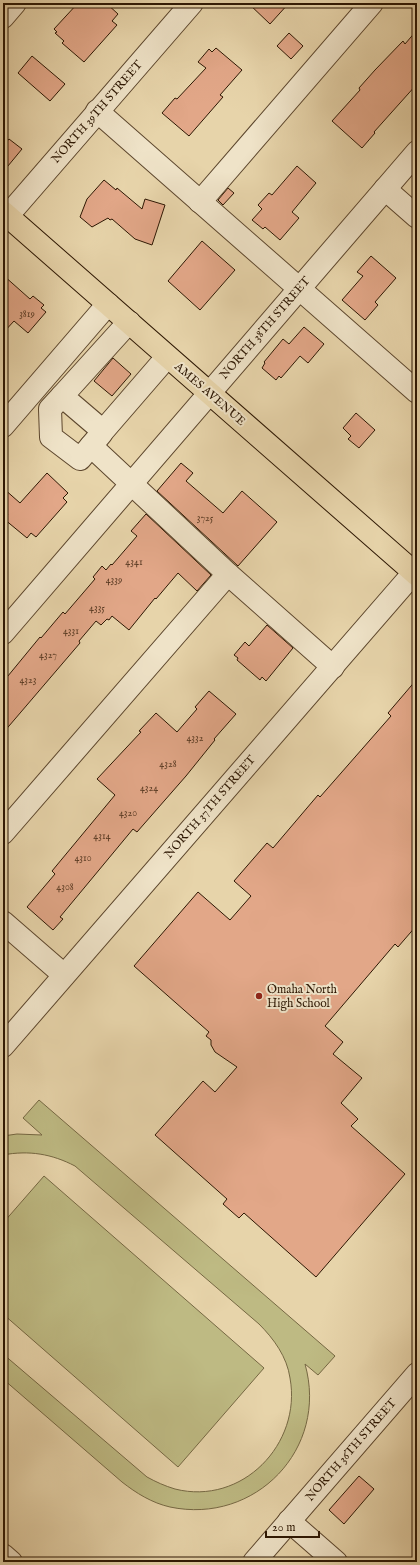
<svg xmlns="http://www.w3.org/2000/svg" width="420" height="1565" viewBox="0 0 420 1565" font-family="'IM FELL English',serif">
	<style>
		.pitch { fill: #beba83; stroke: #766843 }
		.building { fill: #e2a788; stroke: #2d1703 }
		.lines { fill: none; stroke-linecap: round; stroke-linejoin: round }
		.minor-casing { stroke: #5c462d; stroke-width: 24 }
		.major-casing { stroke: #2d1703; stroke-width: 24 }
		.minor { stroke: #efe3c8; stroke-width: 22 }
		.major { stroke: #e7d4aa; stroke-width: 22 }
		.poi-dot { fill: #8f2418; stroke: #efe3c8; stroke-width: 1.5 }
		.labels { text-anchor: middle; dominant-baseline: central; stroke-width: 4; stroke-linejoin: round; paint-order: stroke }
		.number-label { font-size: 10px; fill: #5a3b24 }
		.street-label { font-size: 12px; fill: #2d1703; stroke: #efe3c8 }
		.poi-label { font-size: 12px; fill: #2d1703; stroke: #efe3c8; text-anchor: start }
	</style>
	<rect width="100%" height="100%" fill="#e7d4aa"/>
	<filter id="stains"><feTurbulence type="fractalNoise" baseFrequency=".005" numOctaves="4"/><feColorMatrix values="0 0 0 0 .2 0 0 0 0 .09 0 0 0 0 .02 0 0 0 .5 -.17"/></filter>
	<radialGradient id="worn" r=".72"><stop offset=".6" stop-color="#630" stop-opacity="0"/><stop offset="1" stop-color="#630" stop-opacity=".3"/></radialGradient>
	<g class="pitch">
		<path d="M39 1100 335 1356 318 1375 305 1364C329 1449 255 1525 170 1507 152 1503 136 1493 122 1482L3 1379V1354L147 1477C156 1482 165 1486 175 1489 242 1506 302 1444 290 1378 287 1357 274 1339 259 1324L75 1166C52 1154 29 1150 3 1155V1136L17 1134 42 1135 23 1118Z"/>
		<path d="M44 1176 264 1368 178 1467 3 1314V1223Z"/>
	</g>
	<g class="building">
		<path d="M78 3H106L118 14 112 21 117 25 84 62 62 43 64 41 55 33 57 32 54 29Z"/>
		<path d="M248 3H289L270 24Z"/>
		<path d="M417 30V84L374 132 375 133 362 148 332 121 360 90 359 88 375 70 403 41 405 44Z"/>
		<path d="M289 33 303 46 291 59 277 46Z"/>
		<path d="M216 48 242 70 220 95 223 97 189 136 162 113 175 98 177 99 206 68 198 62 209 49 212 52Z"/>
		<path d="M32 56 65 84 50 101 18 73Z"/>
		<path d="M9 139 22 149 3 172V146Z"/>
		<path d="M297 166 316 183 292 212 299 218 280 240 265 227 263 229 252 220 262 209 258 205 269 193 272 195Z"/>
		<path d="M104 180 116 190 117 188 142 209 145 199 165 205 152 245 135 239 112 219 110 220 108 218 92 227 80 217 87 199Z"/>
		<path d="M228 188 234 193 223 205 218 200Z"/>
		<path d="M202 241 235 270 200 310 168 281Z"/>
		<path d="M371 256 396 278 375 302 378 305 365 320 342 300 363 276 357 272Z"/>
		<path d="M3 275 30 299 33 296 44 305 41 308 46 312 28 333 14 321 3 333Z"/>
		<path d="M304 327 324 344 308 363 300 356 281 378 279 376 276 380 262 368 265 363 264 362 283 339 289 344Z"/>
		<path d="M113 358 131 374 112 396 94 381Z"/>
		<path d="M356 413 375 430 359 448 348 439 351 436 343 428Z"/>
		<path d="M181 463 193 473 186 481 223 513 242 491 277 522 238 566 157 491Z"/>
		<path d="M47 473 68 493 63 498 67 502 36 537 31 533 27 538 4 519 8 514 3 509V488L20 503Z"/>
		<path d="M146 514 211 575 197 591 178 573 156 599 155 598 129 630 112 616 109 620 107 619 101 625 96 621 79 641 80 643 3 733V682L40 637 41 638 63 612 65 614 95 579 93 577 102 566 106 570 111 564 112 565 137 536 131 531Z"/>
		<path d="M267 625 293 648 266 681 262 677 260 680 237 660 238 658 234 655 245 642 249 646Z"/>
		<path d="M417 679V925L398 947 395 944 325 1026 343 1042 333 1054 362 1078 341 1103 358 1119 351 1126 405 1174 316 1277 244 1213 239 1218 223 1204 227 1199 155 1135 203 1081 215 1092 237 1067 215 1052 211 1045V1040L206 1036 209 1032 134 966 198 892 230 920 251 896 234 881 267 843 273 848 318 795 320 797 391 716 388 713Z"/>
		<path d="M209 691 236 714 214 739 215 740 186 776 137 832 133 829 60 917 63 919 53 930 27 907 55 874 52 871 115 795 97 779 141 732 139 731 156 713 177 732 197 709 195 707Z"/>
		<path d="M359 1476 374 1489 344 1524 329 1510Z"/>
	</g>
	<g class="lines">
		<g class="minor-casing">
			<g id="minor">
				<path d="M3 17 15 3"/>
				<path d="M97 111 417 392"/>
				<path d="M385 189 417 217"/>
				<path d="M200 202 372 3"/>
				<path d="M3 221 192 3"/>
				<path d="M129 322 62 396 103 431 167 357"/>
				<path d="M62 396 50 409 51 437 80 459 101 434"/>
				<path d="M3 426 108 304"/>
				<path d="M91 446 228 574 333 667"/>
				<path d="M3 633 417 152"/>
				<path d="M3 833 228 574"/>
				<path d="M3 922 64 975"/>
				<path d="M3 1046 417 569"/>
				<path d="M289 1521 336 1562"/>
				<path d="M3 1555 11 1562"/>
				<path d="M254 1562 417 1374"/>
			</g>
		</g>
		<g class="major-casing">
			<path id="major" d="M3 212 417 575"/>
		</g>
		<use href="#minor" class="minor"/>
		<use href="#major" class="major"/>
	</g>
	<circle class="poi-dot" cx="259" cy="996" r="4"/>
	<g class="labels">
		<g class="number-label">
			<text x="27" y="314">3819</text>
			<text x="205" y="518">3725</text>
			<text x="134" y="562">4341</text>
			<text x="114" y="580">4339</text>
			<text x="97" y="608">4335</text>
			<text x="71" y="631">4331</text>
			<text x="48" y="655">4327</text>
			<text x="28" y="680">4323</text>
			<text x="195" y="738">4332</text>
			<text x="168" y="764">4328</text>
			<text x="149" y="788">4324</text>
			<text x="128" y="813">4320</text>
			<text x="102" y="836">4314</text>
			<text x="83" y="858">4310</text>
			<text x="65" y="887">4308</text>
		</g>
		<g class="street-label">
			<text transform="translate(97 112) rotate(-49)">NORTH 39TH STREET</text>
			<text transform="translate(265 328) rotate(-49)">NORTH 38TH STREET</text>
			<text transform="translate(210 394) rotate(41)">AMES AVENUE</text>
			<text transform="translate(210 807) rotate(-49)">NORTH 37TH STREET</text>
			<text transform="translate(351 1450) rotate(-49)">NORTH 36TH STREET</text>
		</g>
		<g class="poi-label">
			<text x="267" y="989">Omaha North<tspan x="267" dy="14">High School</tspan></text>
		</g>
	</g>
	<rect width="420" height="1565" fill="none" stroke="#e7d4aa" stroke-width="16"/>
	<rect x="4" y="4" width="412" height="1557" fill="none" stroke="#2d1703" stroke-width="2"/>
	<rect x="8" y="8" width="404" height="1549" fill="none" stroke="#2d1703"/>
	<path d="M266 1531v6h53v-6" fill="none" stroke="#2d1703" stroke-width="2"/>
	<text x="272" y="1531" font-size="12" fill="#2d1703" stroke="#efe3c8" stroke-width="3" paint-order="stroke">20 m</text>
	<rect width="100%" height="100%" filter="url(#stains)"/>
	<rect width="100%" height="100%" fill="url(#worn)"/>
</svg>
